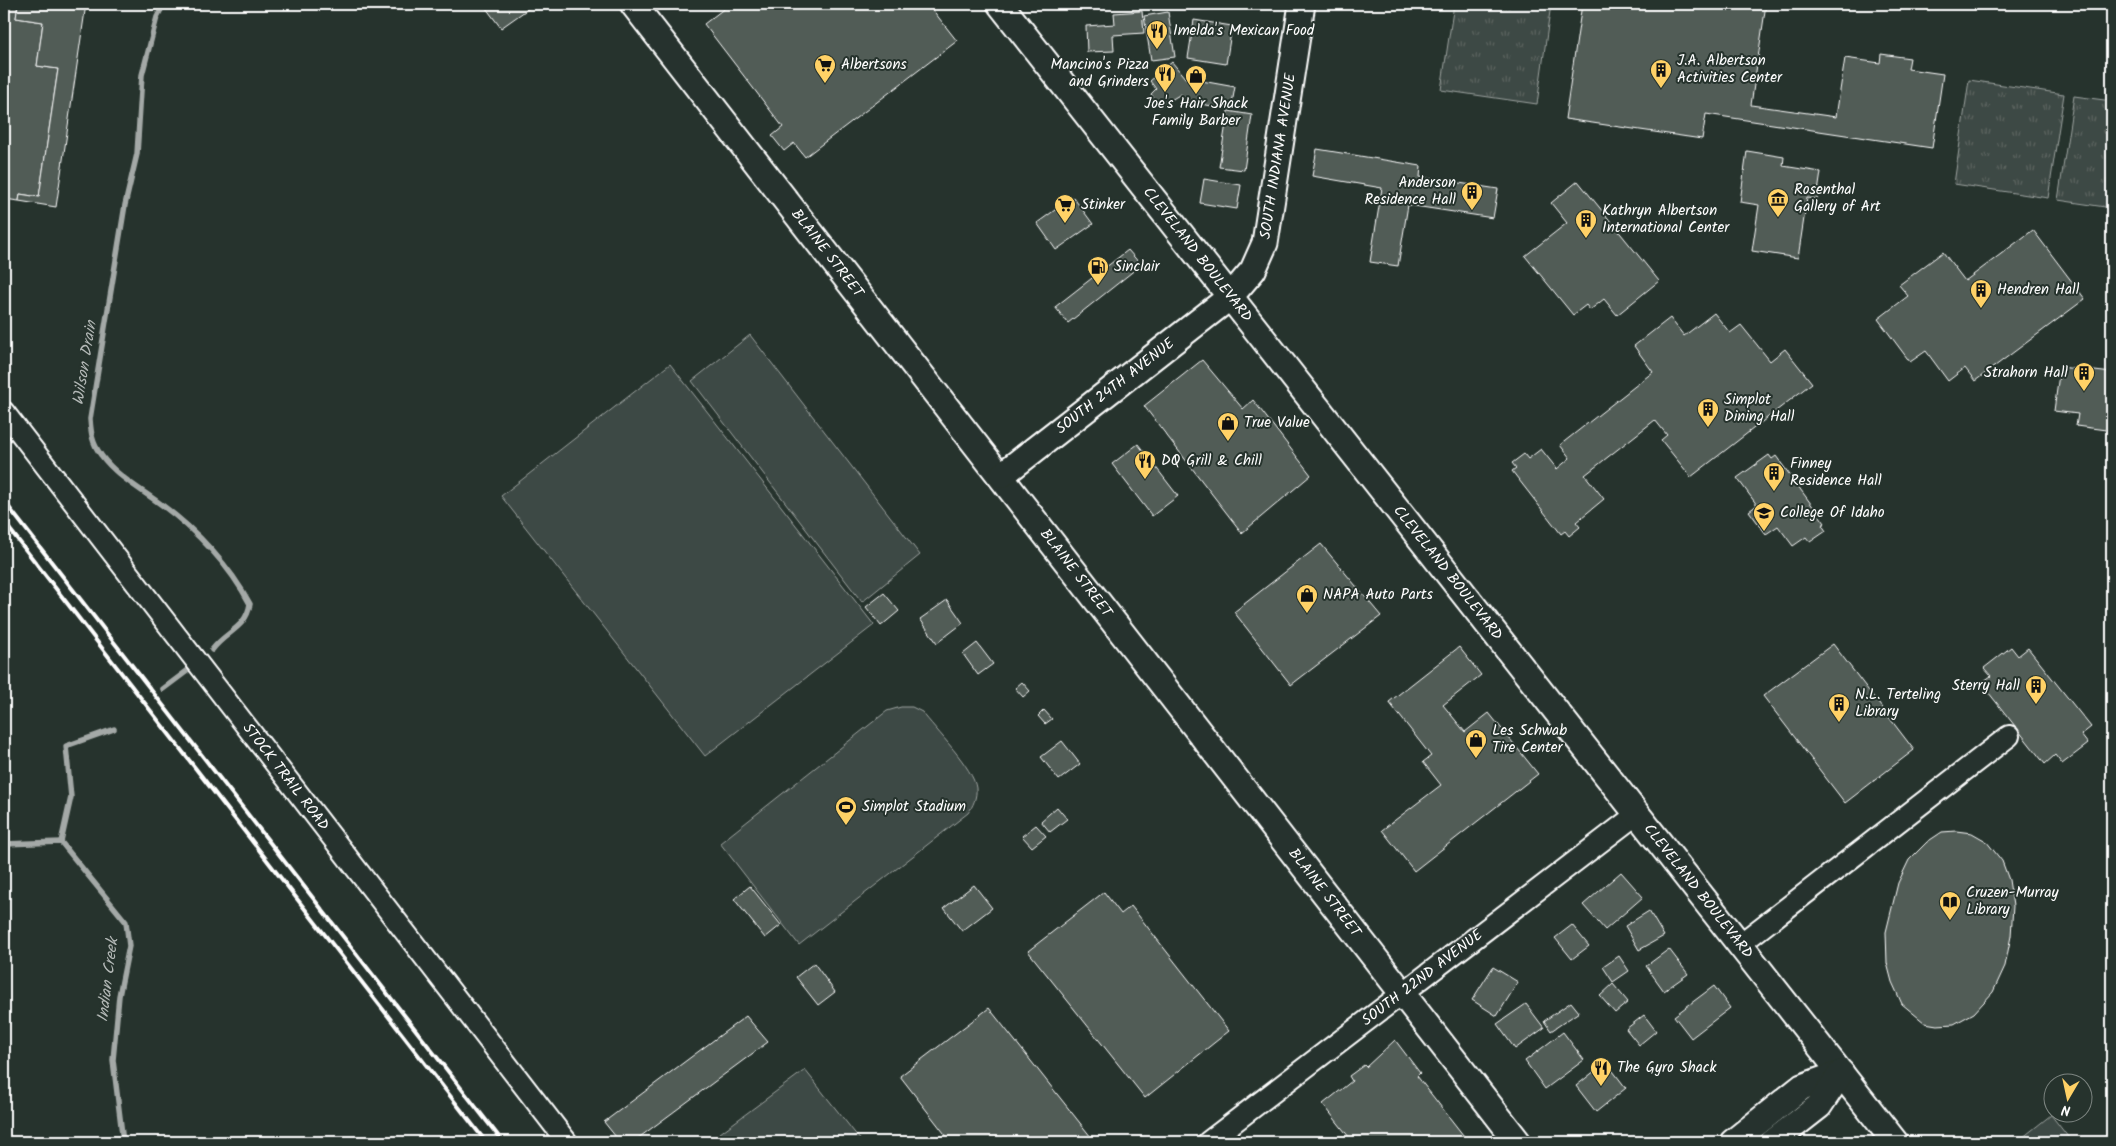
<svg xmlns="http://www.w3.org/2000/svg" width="2116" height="1146" viewBox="0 0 2116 1146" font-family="Kalam,sans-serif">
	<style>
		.green { fill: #3e4944; stroke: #9ea4a2 }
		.park { fill: url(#park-tufts); stroke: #9ea4a2 }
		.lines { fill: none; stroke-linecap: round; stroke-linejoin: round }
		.stream { stroke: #a4a9a7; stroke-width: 5.5 }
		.building { fill: #515c57; stroke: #fff }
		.minor-casing { stroke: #fff; stroke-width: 24 }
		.major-casing { stroke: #fff; stroke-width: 29 }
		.minor { stroke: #26332d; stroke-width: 20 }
		.major { stroke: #26332d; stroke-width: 25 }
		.rail { stroke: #fff; stroke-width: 4 }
		.labels { text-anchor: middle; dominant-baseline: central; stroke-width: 4; stroke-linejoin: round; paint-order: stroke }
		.poi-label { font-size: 15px; fill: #fff; stroke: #26332d; text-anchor: start }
		.street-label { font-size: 15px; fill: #fff; stroke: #26332d }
		.water-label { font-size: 16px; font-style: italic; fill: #b3b8b6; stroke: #26332d }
	</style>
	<defs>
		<pattern id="park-tufts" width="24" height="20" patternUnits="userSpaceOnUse" patternTransform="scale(1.25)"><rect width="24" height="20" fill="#3e4944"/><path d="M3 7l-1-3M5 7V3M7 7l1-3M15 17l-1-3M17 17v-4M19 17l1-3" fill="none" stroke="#5b6460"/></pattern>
	</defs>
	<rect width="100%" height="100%" fill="#26332d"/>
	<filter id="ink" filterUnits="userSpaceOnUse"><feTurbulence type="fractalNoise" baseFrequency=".02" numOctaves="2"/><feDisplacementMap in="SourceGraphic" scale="10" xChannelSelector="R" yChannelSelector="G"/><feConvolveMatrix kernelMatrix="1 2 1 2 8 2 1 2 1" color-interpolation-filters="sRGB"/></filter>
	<g filter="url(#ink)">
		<g class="green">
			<path d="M750 335 920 555 862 602 692 381Z"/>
			<path d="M670 364 874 625 705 756 501 496Z"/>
			<path d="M901 707H912L922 712C935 729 974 769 976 788 977 797 973 806 968 813L799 945 720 843 887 711Z"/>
			<path d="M805 1070 862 1142H708Z"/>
			<path d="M2051 1115 2072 1142H2017Z"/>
		</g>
		<g class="park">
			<path d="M1454 4H1551L1537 104 1441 90Z"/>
			<path d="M1969 80 2064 94 2048 198 1954 184Z"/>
			<path d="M2074 96 2112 101V208L2058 200Z"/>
		</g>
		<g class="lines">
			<g class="stream">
				<path d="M164 4 157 17 142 75 137 154 125 205 90 419C91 433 92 443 101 455 116 476 142 490 162 505 197 531 230 566 250 604 246 629 226 631 212 650"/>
				<path d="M163 689 187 671"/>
				<path d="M61 842 71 797 66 746 114 729"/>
				<path d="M4 844 61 842 126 922 129 946 119 996 113 1060 123 1142"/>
			</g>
		</g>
		<g class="building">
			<path d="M4 4H18L16 18 43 22 37 66 58 69 39 197 20 194 19 201 4 199Z"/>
			<path d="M18 4H86L56 207 19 201 20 194 39 197 58 69 37 66 43 22 16 18Z"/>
			<path d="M483 4H530L532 6 501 28Z"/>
			<path d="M730 4H928L957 41 805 157 794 143 784 151 772 136 783 127 704 24Z"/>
			<path d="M1582 4H1766L1751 105 1836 117 1845 58 1880 63 1881 54 1910 58 1908 69 1943 74 1932 148 1706 114 1702 139 1565 119Z"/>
			<path d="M1142 11 1144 33 1113 35 1114 51 1087 52 1086 26 1115 24 1114 13Z"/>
			<path d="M1168 12 1175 57 1151 60 1144 16Z"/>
			<path d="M1194 20 1232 26 1226 64 1188 58Z"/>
			<path d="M1172 62 1185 78 1235 87 1231 109 1181 101V94L1159 107 1151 94 1156 89 1150 81Z"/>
			<path d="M1228 111 1252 115 1244 170 1219 167Z"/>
			<path d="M1317 149 1421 166 1420 177 1498 189 1493 218 1408 205 1398 266 1370 262 1382 188 1312 176Z"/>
			<path d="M1747 151 1784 157 1783 166 1821 172 1817 199 1807 198 1798 258 1752 251 1759 205 1740 202Z"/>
			<path d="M1204 179 1241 185 1237 209 1200 203Z"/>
			<path d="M1578 181 1659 281 1617 315 1604 299 1590 310 1586 305 1573 315 1525 256 1567 223 1551 203Z"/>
			<path d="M1073 197 1093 224 1056 250 1037 223Z"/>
			<path d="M2033 230 2085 299 1975 381 1965 368 1948 381 1926 351 1910 362 1878 319 1908 296 1899 285 1943 252 1965 281Z"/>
			<path d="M1128 250 1141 265 1068 323 1055 307Z"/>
			<path d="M1714 313 1730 333 1741 325 1770 361 1785 349 1812 383 1691 477 1661 440 1667 435 1655 420 1585 475 1604 499 1576 522 1580 527 1569 536 1565 531 1561 534 1512 471 1516 468 1512 463 1524 454 1528 459 1541 449 1557 469 1570 458 1560 445 1653 372 1634 346 1670 318 1684 336Z"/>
			<path d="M1202 360 1243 409 1253 400 1311 475 1242 533 1144 406Z"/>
			<path d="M2060 367 2112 373V419L2108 418 2106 430 2076 426 2078 414 2054 411Z"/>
			<path d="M1138 444 1178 496 1152 516 1112 464Z"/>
			<path d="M1769 455 1772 459 1776 456 1825 523 1822 525 1826 531 1810 542 1806 537 1793 546 1778 526 1766 534 1749 511 1757 505 1737 478Z"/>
			<path d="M1321 544 1381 616 1291 685 1234 612Z"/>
			<path d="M884 593 899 611 881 626 866 607Z"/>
			<path d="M947 600 963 623 937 643 920 619Z"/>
			<path d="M977 643 993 664 978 675 963 654Z"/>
			<path d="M1833 644 1914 750 1845 803 1763 696Z"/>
			<path d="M1459 647 1481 675 1443 705 1465 732 1489 713 1538 774 1414 871 1382 830 1441 785 1423 762 1431 756 1389 702Z"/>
			<path d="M2011 647 2018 656 2028 648 2091 727 2081 735 2088 744 2062 764 2055 755 2045 764 1981 683 1991 676 1984 668Z"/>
			<path d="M1022 682 1030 691 1023 697 1015 688Z"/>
			<path d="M1044 710 1052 719 1045 724 1038 716Z"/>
			<path d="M1062 741 1080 764 1059 780 1041 757Z"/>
			<path d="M1057 807 1067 819 1050 832 1041 821Z"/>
			<path d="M1036 825 1046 836 1032 847 1022 836Z"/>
			<path d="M1956 831 1972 833 1986 841 2002 861 2009 880 2013 906 2011 936 2005 966 1993 992 1974 1013 1954 1024 1937 1025 1925 1023 1902 1004 1892 982 1887 963 1886 932 1898 883 1909 860 1927 842 1942 832Z"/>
			<path d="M1621 872 1643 897 1605 930 1583 905Z"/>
			<path d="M974 885 992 908 962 931 944 908Z"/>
			<path d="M750 886 781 925 765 938 734 899Z"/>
			<path d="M1104 892 1121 914 1131 906 1229 1031 1145 1098 1028 951Z"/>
			<path d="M1649 911 1664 936 1639 950 1625 926Z"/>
			<path d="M1572 925 1589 946 1572 959 1555 938Z"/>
			<path d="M1669 949 1688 974 1664 991 1646 966Z"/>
			<path d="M1619 956 1629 971 1613 982 1603 967Z"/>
			<path d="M814 963 835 992 818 1005 796 977Z"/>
			<path d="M1493 967 1518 982 1497 1016 1472 1000Z"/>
			<path d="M1613 984 1628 1002 1615 1013 1600 996Z"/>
			<path d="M1714 986 1730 1008 1691 1038 1674 1016Z"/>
			<path d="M1571 1002 1579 1012 1551 1031 1544 1021Z"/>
			<path d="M1526 1004 1544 1028 1515 1049 1497 1024Z"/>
			<path d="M989 1008 1091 1137 1084 1142H951L900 1076Z"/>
			<path d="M1644 1015 1656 1031 1639 1045 1626 1029Z"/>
			<path d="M746 1016 768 1042 633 1142H620L604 1122Z"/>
			<path d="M1563 1032 1584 1060 1545 1089 1525 1061Z"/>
			<path d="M1395 1040 1420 1073 1417 1076 1467 1140 1464 1142H1353L1323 1104 1352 1081 1349 1076 1364 1065 1366 1067Z"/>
			<path d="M1606 1062 1626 1088 1596 1112 1576 1086Z"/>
		</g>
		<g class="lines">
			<g class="minor-casing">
				<g id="minor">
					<path id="s1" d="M4 412 567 1142"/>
					<path d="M1739 945 2009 736"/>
					<path id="s2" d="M1208 1142 1637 814"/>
				</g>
			</g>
			<g class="major-casing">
				<g id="major">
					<path id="s3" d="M633 4 1518 1142"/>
					<path id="s4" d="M1000 4 1895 1142"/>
					<path id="s5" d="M1002 475 1230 297 1253 270 1265 243 1302 4"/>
					<path d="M1733 1142 1802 1087 1841 1073"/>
					<path d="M1773 1142 1819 1106 1841 1073"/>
				</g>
			</g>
			<use href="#minor" class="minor"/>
			<use href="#major" class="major"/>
			<g class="rail">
				<path d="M4 501 503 1142"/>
				<path d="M4 522 486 1142"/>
			</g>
		</g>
	</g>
	<defs>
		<g id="restaurant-pin" transform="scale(1.125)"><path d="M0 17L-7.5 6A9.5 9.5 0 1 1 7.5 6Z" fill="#ffd166" stroke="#26332d"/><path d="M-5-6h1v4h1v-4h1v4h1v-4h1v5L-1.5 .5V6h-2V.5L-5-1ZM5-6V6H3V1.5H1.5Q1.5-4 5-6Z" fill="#111"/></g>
		<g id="supermarket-pin" transform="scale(1.125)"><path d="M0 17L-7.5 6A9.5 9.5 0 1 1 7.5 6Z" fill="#ffd166" stroke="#26332d"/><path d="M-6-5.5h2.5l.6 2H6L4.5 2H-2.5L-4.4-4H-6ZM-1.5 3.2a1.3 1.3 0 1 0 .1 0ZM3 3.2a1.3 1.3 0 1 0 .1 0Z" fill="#111"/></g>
		<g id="building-pin" transform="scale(1.125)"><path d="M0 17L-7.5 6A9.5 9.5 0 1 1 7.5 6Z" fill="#ffd166" stroke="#26332d"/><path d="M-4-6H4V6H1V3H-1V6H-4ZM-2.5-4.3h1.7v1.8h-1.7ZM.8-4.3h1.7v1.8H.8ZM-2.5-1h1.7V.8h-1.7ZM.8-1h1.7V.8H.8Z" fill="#111"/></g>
		<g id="shop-pin" transform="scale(1.125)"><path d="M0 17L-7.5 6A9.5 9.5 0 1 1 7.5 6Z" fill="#ffd166" stroke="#26332d"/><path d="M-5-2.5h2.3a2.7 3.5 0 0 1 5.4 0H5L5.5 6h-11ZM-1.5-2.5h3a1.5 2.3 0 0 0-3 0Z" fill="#111"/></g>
		<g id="museum-pin" transform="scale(1.125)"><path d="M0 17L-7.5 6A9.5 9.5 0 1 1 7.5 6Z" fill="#ffd166" stroke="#26332d"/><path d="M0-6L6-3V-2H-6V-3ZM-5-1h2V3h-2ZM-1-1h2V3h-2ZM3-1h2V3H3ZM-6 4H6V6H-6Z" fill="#111"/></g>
		<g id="fuel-pin" transform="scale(1.125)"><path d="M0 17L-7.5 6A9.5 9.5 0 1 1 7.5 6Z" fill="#ffd166" stroke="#26332d"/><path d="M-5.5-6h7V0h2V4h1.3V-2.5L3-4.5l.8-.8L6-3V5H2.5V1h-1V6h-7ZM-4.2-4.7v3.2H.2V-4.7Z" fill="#111"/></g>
		<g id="university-pin" transform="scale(1.125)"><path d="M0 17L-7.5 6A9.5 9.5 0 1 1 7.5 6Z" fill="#ffd166" stroke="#26332d"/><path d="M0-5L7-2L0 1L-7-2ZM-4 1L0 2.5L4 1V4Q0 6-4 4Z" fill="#111"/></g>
		<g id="stadium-pin" transform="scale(1.125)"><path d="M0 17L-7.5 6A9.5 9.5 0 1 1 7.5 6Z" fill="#ffd166" stroke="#26332d"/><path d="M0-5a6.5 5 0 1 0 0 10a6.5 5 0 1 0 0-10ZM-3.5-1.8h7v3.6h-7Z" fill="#111"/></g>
		<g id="library-pin" transform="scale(1.125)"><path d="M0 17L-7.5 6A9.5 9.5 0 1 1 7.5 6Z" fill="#ffd166" stroke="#26332d"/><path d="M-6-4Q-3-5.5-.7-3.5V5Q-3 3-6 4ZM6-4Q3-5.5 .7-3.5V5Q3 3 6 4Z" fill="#111"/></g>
	</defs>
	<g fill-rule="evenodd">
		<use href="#restaurant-pin" x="1157" y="31"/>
		<use href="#supermarket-pin" x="825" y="65"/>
		<use href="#building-pin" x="1661" y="70"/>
		<use href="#restaurant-pin" x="1165" y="74"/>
		<use href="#shop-pin" x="1196" y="76"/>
		<use href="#building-pin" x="1472" y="192"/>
		<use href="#museum-pin" x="1778" y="199"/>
		<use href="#supermarket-pin" x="1065" y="205"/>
		<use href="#building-pin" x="1586" y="220"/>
		<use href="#fuel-pin" x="1098" y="267"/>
		<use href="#building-pin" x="1981" y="290"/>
		<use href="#building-pin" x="2084" y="373"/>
		<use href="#building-pin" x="1708" y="409"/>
		<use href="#shop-pin" x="1228" y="423"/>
		<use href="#restaurant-pin" x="1145" y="461"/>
		<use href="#building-pin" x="1774" y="473"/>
		<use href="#university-pin" x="1764" y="513"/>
		<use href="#shop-pin" x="1307" y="595"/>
		<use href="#building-pin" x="2036" y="686"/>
		<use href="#building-pin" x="1839" y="704"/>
		<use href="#shop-pin" x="1476" y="740"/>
		<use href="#stadium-pin" x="846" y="807"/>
		<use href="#library-pin" x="1950" y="902"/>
		<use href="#restaurant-pin" x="1601" y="1068"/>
	</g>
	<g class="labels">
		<g class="poi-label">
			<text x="1173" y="31">Imelda's Mexican Food</text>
			<text x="1677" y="61">J.A. Albertson<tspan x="1677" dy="17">Activities Center</tspan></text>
			<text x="841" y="65">Albertsons</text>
			<text x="1149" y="65" text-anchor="end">Mancino's Pizza<tspan x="1149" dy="17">and Grinders</tspan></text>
			<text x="1196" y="104" text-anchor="middle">Joe's Hair Shack<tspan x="1196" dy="17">Family Barber</tspan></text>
			<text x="1456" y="183" text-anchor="end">Anderson<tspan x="1456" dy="17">Residence Hall</tspan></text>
			<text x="1794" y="190">Rosenthal<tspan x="1794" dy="17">Gallery of Art</tspan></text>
			<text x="1081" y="205">Stinker</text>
			<text x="1602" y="211">Kathryn Albertson<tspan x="1602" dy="17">International Center</tspan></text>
			<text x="1114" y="267">Sinclair</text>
			<text x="1997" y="290">Hendren Hall</text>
			<text x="2068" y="373" text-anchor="end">Strahorn Hall</text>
			<text x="1724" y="400">Simplot<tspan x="1724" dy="17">Dining Hall</tspan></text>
			<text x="1244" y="423">True Value</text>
			<text x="1161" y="461">DQ Grill &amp; Chill</text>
			<text x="1790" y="464">Finney<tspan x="1790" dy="17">Residence Hall</tspan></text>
			<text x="1780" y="513">College Of Idaho</text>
			<text x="1323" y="595">NAPA Auto Parts</text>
			<text x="2020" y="686" text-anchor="end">Sterry Hall</text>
			<text x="1855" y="695">N.L. Terteling<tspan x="1855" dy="17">Library</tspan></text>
			<text x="1492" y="731">Les Schwab<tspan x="1492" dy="17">Tire Center</tspan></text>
			<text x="862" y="807">Simplot Stadium</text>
			<text x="1966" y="893">Cruzen-Murray<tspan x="1966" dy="17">Library</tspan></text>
			<text x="1617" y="1068">The Gyro Shack</text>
		</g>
		<g class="street-label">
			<text stroke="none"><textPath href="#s5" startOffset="442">SOUTH INDIANA AVENUE</textPath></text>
			<text stroke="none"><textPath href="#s3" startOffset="316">BLAINE STREET</textPath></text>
			<text stroke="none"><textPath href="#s4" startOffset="319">CLEVELAND BOULEVARD</textPath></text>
			<text stroke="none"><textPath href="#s5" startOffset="144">SOUTH 24TH AVENUE</textPath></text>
			<text stroke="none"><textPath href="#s3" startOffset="721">BLAINE STREET</textPath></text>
			<text stroke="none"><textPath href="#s4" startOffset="724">CLEVELAND BOULEVARD</textPath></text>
			<text stroke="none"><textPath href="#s1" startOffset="461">STOCK TRAIL ROAD</textPath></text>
			<text stroke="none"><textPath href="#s3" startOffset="1126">BLAINE STREET</textPath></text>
			<text stroke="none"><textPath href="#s4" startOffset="1129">CLEVELAND BOULEVARD</textPath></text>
			<text stroke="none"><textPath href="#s2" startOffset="270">SOUTH 22ND AVENUE</textPath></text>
		</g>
		<g class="water-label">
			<text transform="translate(85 363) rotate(-81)">Wilson Drain</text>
			<text transform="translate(108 980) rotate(-83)">Indian Creek</text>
		</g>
	</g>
	<rect width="2116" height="1146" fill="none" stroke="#26332d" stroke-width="20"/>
	<rect x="10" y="10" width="2096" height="1126" fill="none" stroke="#fff" stroke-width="2" filter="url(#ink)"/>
	<g transform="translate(2068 1098) rotate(189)"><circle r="24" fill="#26332d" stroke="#7d8581"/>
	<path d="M0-4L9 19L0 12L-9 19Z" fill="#ffd166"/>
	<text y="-8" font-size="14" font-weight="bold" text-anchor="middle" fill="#ffffff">N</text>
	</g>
</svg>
